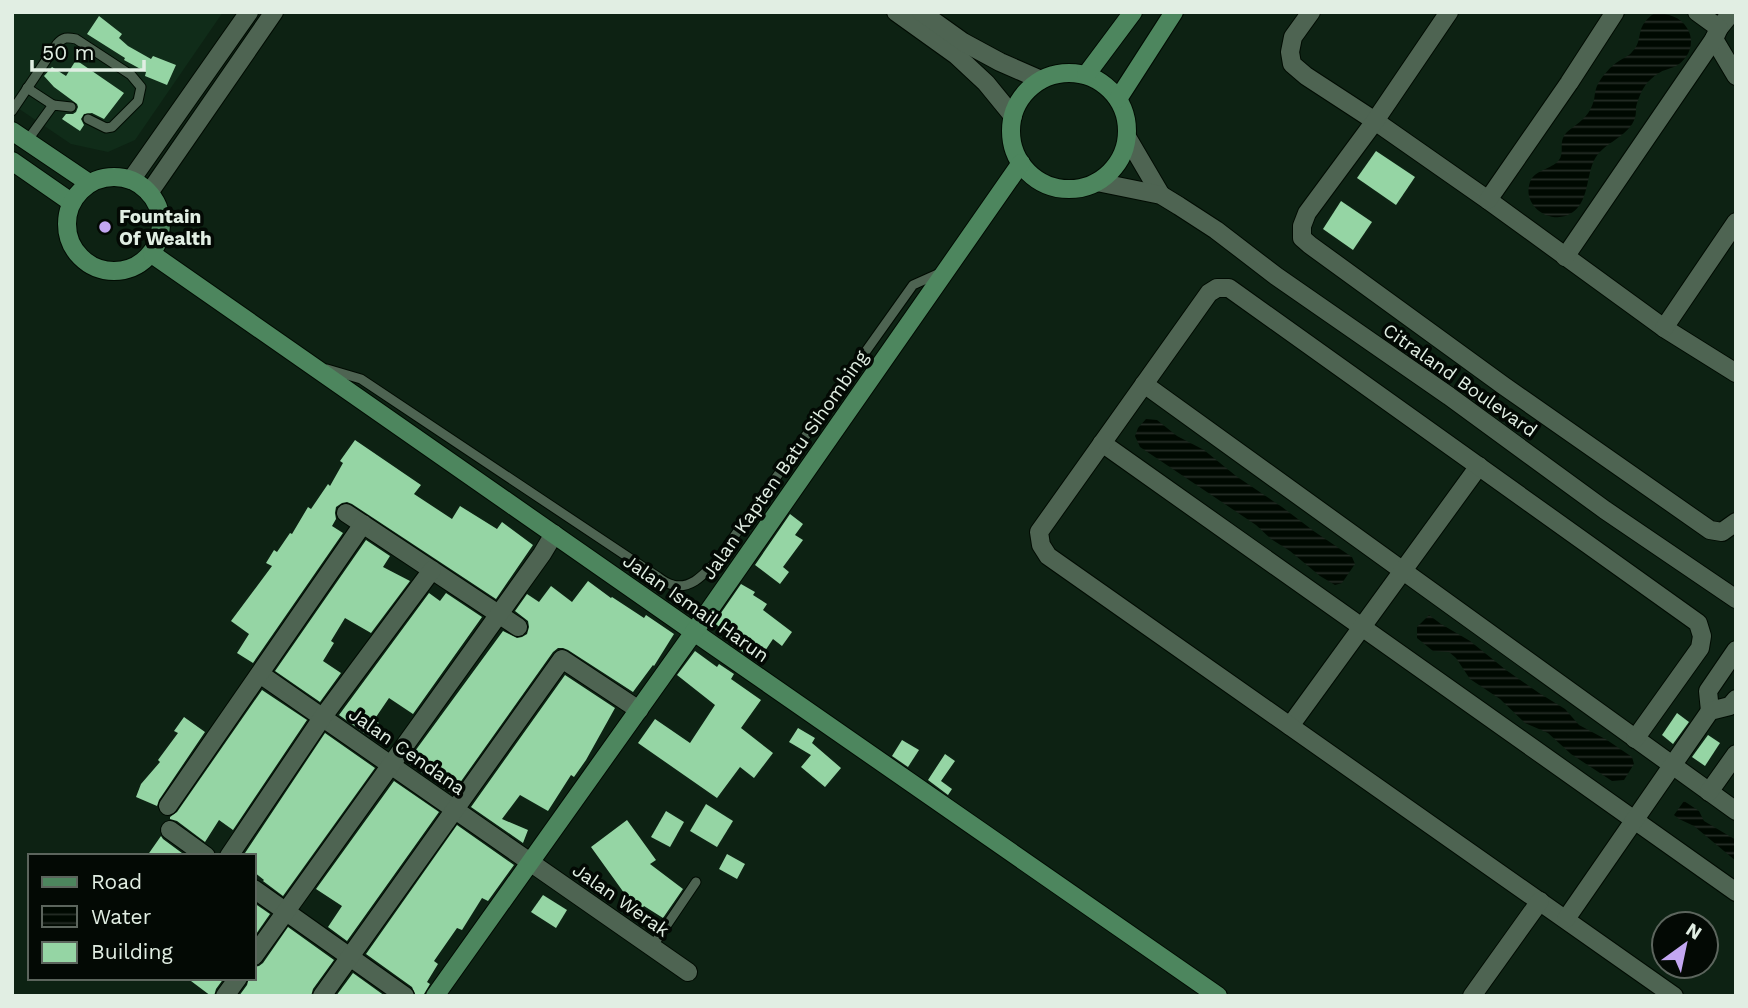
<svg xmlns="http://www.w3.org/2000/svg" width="1748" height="1008" viewBox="0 0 1748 1008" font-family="'Work Sans',sans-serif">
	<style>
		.built { fill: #102c19 }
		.water { fill: url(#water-rules) }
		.building { fill: #95d5a4 }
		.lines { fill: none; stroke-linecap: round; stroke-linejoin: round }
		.lane-casing { stroke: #000b02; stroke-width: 11 }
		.street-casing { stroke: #000b02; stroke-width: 20 }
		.secondary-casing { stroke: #000b02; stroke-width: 20 }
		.lane { stroke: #4e6452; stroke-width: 9 }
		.street { stroke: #4e6452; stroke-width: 18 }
		.secondary { stroke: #4d865e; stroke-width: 18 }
		.poi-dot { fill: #c3a7f2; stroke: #030904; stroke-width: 2.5 }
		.labels { text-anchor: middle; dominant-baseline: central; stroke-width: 7; stroke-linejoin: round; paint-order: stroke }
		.poi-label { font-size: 19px; font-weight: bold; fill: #e1eee3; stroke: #030904; text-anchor: start }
		.street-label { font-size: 19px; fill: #e1eee3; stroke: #030904 }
	</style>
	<defs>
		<pattern id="water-rules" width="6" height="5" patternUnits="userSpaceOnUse" patternTransform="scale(1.75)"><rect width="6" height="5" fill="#000901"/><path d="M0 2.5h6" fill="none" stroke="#252d26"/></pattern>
	</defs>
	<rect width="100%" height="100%" fill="#0d2213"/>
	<path class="built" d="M12 12H223L135 140 108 152 71 144 12 104Z"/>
	<g class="water">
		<path d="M1655 13C1668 14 1680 16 1687 28 1696 42 1689 60 1674 67 1669 69 1663 70 1659 73 1655 75 1650 80 1647 83 1642 89 1638 99 1636 107 1636 111 1636 114 1635 118 1629 135 1609 141 1598 154 1585 170 1591 199 1573 212 1553 227 1521 207 1530 182 1535 169 1551 170 1559 160 1566 151 1555 139 1572 128 1583 120 1590 114 1594 100 1595 95 1595 89 1598 84 1602 76 1611 66 1619 61 1623 58 1629 56 1632 52 1645 39 1633 27 1655 13Z"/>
		<path d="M1146 419 1157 420 1177 436 1204 450 1236 476 1282 507 1315 532 1352 557 1355 564 1342 583 1335 585 1320 576 1290 551 1271 539 1256 525 1140 447 1135 436 1138 428Z"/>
		<path d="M1429 615 1441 624 1470 641 1506 670 1539 693 1565 709 1579 725 1607 740 1632 757 1634 764 1624 780 1612 781 1571 754 1548 733 1525 723 1500 699 1470 679 1456 658 1449 652 1433 651 1417 638V627Z"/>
		<path d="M1684 801 1699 811 1704 821 1736 840V861L1694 826 1679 819 1674 815Z"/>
	</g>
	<g class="building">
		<path d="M99 16 122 34 119 38 128 46 151 59 153 56 176 65 167 85 145 76 146 72 124 60 125 58 87 34Z"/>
		<path d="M76 60 124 93 104 119 92 113 84 114 81 119 84 125 80 131 62 119 66 114H73L76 112 78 107 77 104 54 87 44 76 52 67 66 76Z"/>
		<path d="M1376 151 1415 177 1396 205 1357 178Z"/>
		<path d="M1341 201 1372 222 1353 250 1323 229Z"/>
		<path d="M355 440 421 485 414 494 452 519 460 506 497 529 502 522 533 545 496 599 352 504 347 502 342 503 336 507 335 513 336 519 332 526 343 533 253 663 237 653 249 634 231 621 272 566 266 563 274 550 277 552 290 533 292 534 308 507 311 509 328 484 330 486 343 463 340 461Z"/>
		<path d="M790 514 803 524 795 535 803 540 783 567 789 572 780 584 755 565Z"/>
		<path d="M366 540 390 556 383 567 410 581 371 633 345 618 331 641 334 643 323 661 341 673 320 702 275 671Z"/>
		<path d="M588 581 611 598 612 597 644 618 646 615 674 634 654 666 653 665 633 692 568 650 563 648H558L553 652 452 794 407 762 503 631 517 638 522 637 527 634 529 627 528 621 515 611 527 594 539 602 551 586 572 602Z"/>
		<path d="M741 584 755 592 753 595 767 604 763 610 792 632 782 646 773 639 763 654 750 646 746 654 731 644 735 638 714 623Z"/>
		<path d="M429 593 440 601 446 593 482 617 413 714 389 698 374 720 379 723 370 737 339 715Z"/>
		<path d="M695 651 717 667 719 664 734 674 731 679 761 700 741 728 773 753 754 778 740 767 717 798 638 743 655 719 690 743 715 705 677 675Z"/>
		<path d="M565 675 615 708 586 760 574 777 571 775 548 811 520 795 502 819 528 830 523 843 471 807Z"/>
		<path d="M262 690 307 720 233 830 219 820 205 842 177 821 170 819V817L177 812Z"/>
		<path d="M1677 713 1689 722 1673 744 1662 735Z"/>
		<path d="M184 717 205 732 159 800 157 806 136 797 141 784 160 762 158 760 178 733 174 731Z"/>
		<path d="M798 728 815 738 812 743 841 768 825 787 801 767 811 755 789 742Z"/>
		<path d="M325 733 375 768 283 896 263 881 264 880 254 872V856H243Z"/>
		<path d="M1708 735 1720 743 1705 766 1692 757Z"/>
		<path d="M902 740 919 750 908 767 892 756Z"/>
		<path d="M945 754 955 761 941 781 952 789 948 795 928 780Z"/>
		<path d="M394 781 439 812 347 941 328 927 342 906 316 889Z"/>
		<path d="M706 804 733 821 717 847 690 831Z"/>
		<path d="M666 811 684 822 670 847 651 837Z"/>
		<path d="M627 820 656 860 650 864 683 889 663 918 644 906 640 911 626 900 627 897 591 847Z"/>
		<path d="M457 825 514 865 488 901 482 898 462 930 457 928 434 961 438 964 427 982 430 984 424 994 423 996H416L412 987 366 954Z"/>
		<path d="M161 836 163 839 186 856H147Z"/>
		<path d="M727 854 745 864 737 879 719 869Z"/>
		<path d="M543 895 567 910 556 928 531 912Z"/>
		<path d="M254 903 270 914 254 937Z"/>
		<path d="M288 927 334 960 313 989 311 996H239L247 985 249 978H254V967L259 966 263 963Z"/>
		<path d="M353 973 385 996H336Z"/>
		<path d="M187 978H224L216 989 214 996H211Z"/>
	</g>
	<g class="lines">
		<g class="lane-casing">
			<g id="lane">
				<path d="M27 88 53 105"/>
				<path d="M12 111 57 44C63 37 67 37 76 39L131 75 141 87 138 101 112 127 106 128 88 119"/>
				<path d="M27 141 53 105 71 107"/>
				<path d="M327 369 361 379 658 577C662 580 668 584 673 585 691 590 705 573 716 562L913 285 942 272"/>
				<path d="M652 947 696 882"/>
			</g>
		</g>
		<g class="street-casing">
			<g id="street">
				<path d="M896 12 956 55 986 83 1013 116"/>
				<path d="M921 12 963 42 1000 62 1041 80"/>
				<path d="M1311 12 1293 37 1290 52 1292 64 1306 76 1375 121 1488 200 1664 328 1736 373"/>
				<path d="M1449 12 1375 121 1307 213 1302 226V238L1310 245 1504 386 1710 530 1722 532 1736 522"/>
				<path d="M1719 28 1732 12"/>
				<path d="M1714 39 1736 76"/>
				<path d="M1127 137 1161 195"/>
				<path d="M131 180 249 12"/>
				<path d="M1097 182 1161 195 1179 206 1216 230 1276 276 1449 396 1605 510 1736 599"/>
				<path d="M149 193 274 12"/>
				<path d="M1488 200 1569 83 1615 12"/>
				<path d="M1565 257 1714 39 1719 28 1697 12"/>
				<path d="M1664 328 1736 222"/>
				<path d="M1144 384 1736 811"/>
				<path d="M1102 443 1736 892"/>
				<path d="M346 513 518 627"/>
				<path d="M260 674 688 972"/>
				<path d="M1710 711 1708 691 1736 650"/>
				<path d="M1290 726 1479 466"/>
				<path d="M1635 739 1700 648 1702 636 1698 623 1229 288H1217L1209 293 1039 532 1041 545 1048 556 1674 996"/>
				<path d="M1709 792 1736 754"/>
				<path d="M168 806 363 524"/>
				<path d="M170 830 206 856"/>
				<path d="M229 856 322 718 432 570"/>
				<path d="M254 889 405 996"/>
				<path d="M1566 919 1710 711 1730 706 1736 699"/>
				<path d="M254 956 542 554 554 534"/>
				<path d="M225 996 238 978"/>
				<path d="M322 996 562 659 639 710"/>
				<path d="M1472 996 1540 901"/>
			</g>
		</g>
		<g class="secondary-casing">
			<g id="secondary">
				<circle cx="1069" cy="131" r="58"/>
				<path d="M1086 75 1133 12"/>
				<path d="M1118 99 1174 12"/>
				<path d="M12 131 89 183"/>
				<path d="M12 161 71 202"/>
				<circle cx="114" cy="224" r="47"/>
				<path d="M152 254 694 632 1218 996"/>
				<path d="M435 996 694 632 1021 163"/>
			</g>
		</g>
		<use href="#lane" class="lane"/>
		<use href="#street" class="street"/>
		<use href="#secondary" class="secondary"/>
	</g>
	<circle class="poi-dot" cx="105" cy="227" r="7"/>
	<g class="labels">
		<g class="poi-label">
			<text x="119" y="216">Fountain<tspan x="119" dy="22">Of Wealth</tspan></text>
		</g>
		<g class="street-label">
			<text transform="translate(1460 380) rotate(35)">Citraland Boulevard</text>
			<text transform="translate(785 465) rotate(-55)">Jalan Kapten Batu Sihombing</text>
			<text transform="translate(696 608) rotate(35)">Jalan Ismail Harun</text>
			<text transform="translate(407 751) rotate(35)">Jalan Cendana</text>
			<text transform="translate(621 900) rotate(35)">Jalan Werak</text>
		</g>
	</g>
	<rect width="1748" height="1008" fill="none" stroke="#e1eee3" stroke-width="28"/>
	<rect x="28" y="854" width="228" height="126" fill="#030904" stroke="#5c655d" stroke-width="2"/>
	<rect x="42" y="877" width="35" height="10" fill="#4d865e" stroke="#5c655d" stroke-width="2"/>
	<text x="91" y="889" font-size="21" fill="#e1eee3">Road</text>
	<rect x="42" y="906" width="35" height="21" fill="url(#water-rules)" stroke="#5c655d" stroke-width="2"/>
	<text x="91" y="924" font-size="21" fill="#e1eee3">Water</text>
	<rect x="42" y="942" width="35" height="21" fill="#95d5a4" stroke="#5c655d" stroke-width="2"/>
	<text x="91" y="959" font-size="21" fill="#e1eee3">Building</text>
	<g transform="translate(1685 945) rotate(33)"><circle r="33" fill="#030904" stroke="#5c655d" stroke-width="2"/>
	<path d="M0-5L12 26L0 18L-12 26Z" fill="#c3a7f2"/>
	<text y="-10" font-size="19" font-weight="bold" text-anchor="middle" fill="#e1eee3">N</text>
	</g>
	<path d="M32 60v10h112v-10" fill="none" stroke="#e1eee3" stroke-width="3.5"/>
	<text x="42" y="60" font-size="21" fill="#e1eee3" stroke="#030904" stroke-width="5" paint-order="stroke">50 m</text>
</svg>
